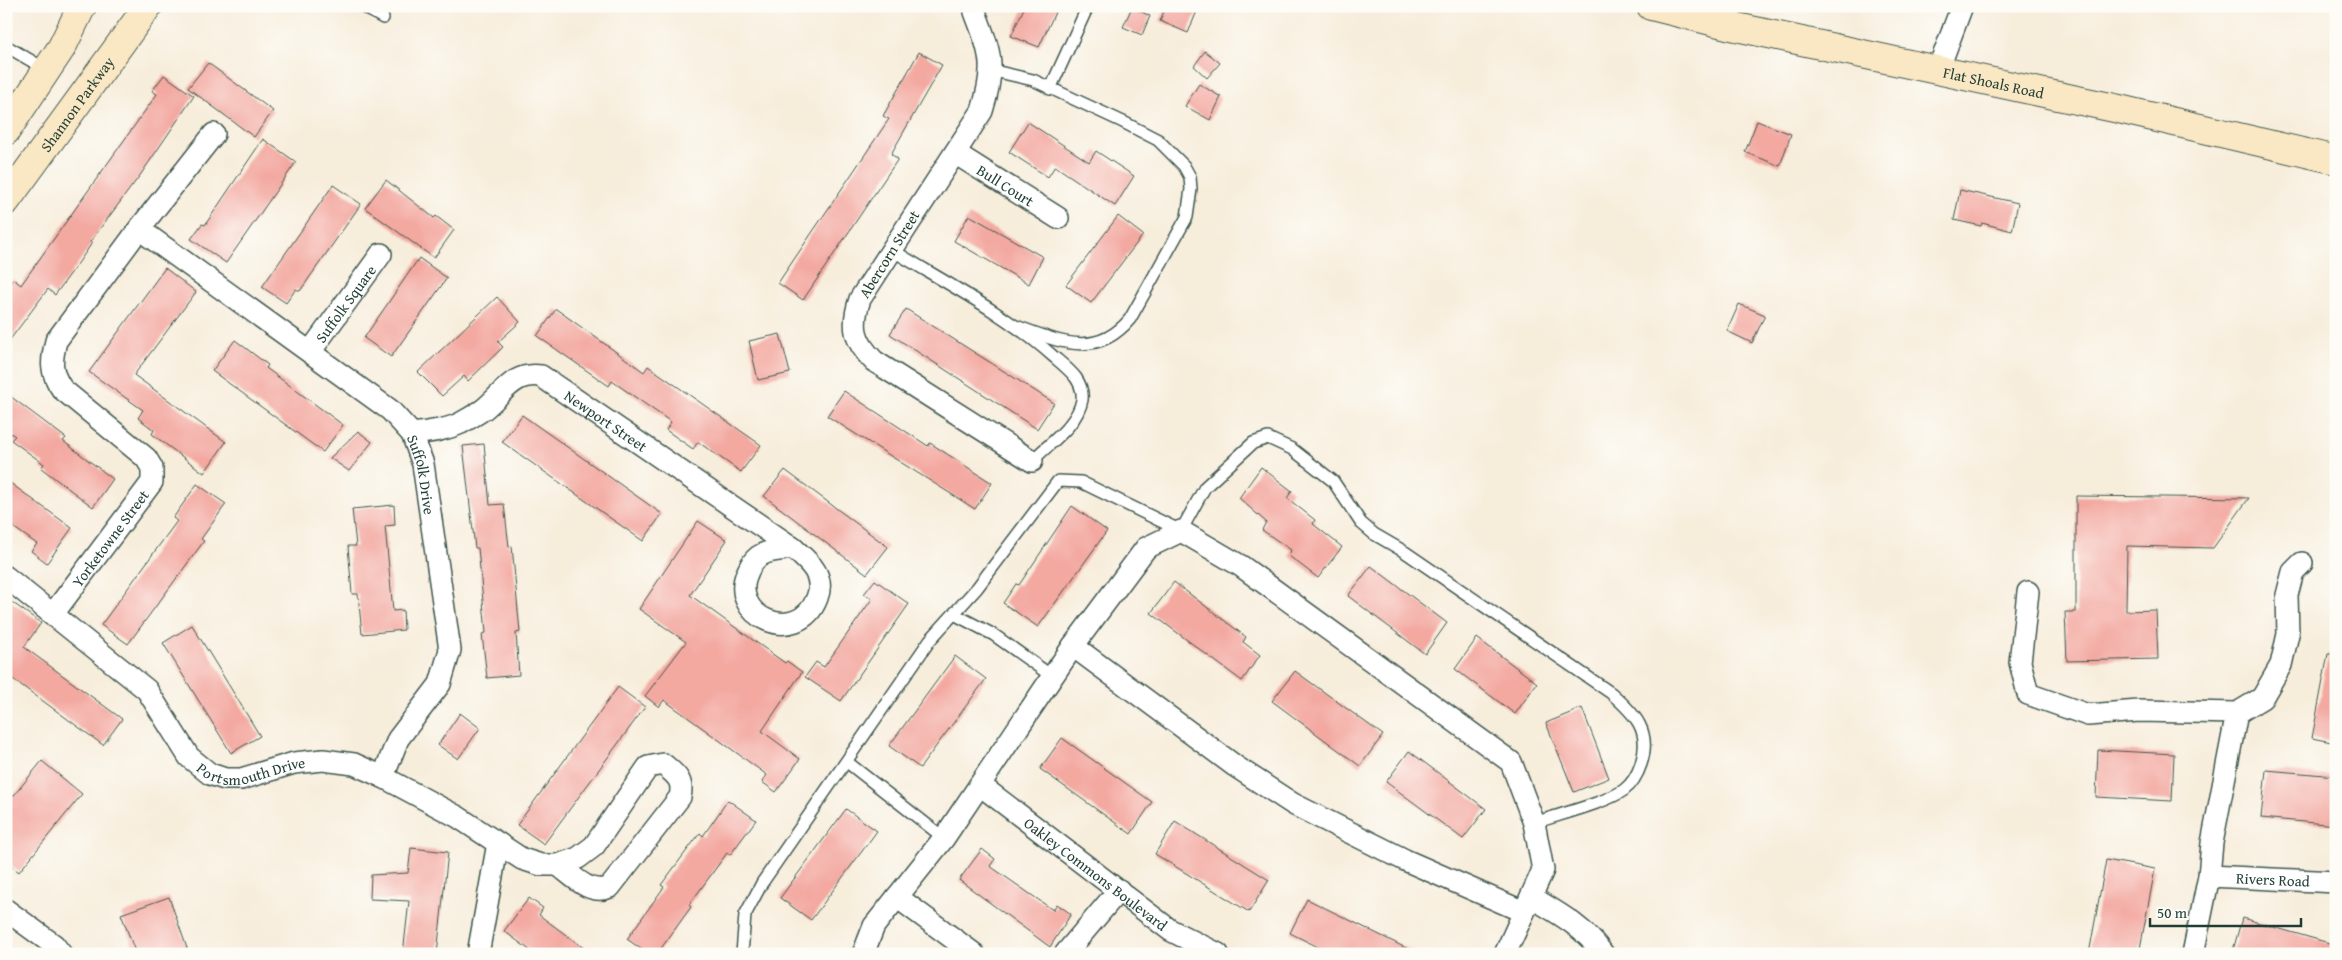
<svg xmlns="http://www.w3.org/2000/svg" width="2342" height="960" viewBox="0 0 2342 960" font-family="'Gentium Book Plus',serif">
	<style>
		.building { fill: #f3a8a0 }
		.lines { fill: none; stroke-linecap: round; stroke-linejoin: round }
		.lane-casing { stroke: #3f574d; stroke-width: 14 }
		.street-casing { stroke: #3f574d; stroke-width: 24 }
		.secondary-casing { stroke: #3f574d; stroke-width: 30 }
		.lane { stroke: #fff; stroke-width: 11 }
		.street { stroke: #fff; stroke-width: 21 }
		.secondary { stroke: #fae7c3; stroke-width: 28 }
		.labels { text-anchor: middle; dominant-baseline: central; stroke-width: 4; stroke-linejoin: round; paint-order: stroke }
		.street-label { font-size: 15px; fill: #1f3d34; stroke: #fdfcf7 }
	</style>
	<rect width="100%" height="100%" fill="#fdfcf7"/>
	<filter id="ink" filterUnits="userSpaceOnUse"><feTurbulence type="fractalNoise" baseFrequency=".02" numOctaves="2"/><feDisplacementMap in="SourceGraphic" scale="10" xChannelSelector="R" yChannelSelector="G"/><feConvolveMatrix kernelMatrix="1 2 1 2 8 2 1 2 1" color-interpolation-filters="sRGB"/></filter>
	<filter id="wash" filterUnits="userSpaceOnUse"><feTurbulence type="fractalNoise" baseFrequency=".0096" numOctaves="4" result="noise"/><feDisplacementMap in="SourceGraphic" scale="20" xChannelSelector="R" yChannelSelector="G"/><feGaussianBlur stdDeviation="1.12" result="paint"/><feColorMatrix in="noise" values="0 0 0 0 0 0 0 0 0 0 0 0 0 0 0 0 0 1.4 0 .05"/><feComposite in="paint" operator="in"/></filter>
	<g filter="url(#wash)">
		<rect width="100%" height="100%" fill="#f7eddb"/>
		<g id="blocks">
			<g class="building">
				<path d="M1025 6H1058L1039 47 1011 36Z"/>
				<path d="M1166 6H1199L1188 33 1160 21Z"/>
				<path d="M1132 7 1150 16 1142 35 1123 27Z"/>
				<path d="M1205 51 1220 63 1207 78 1194 66Z"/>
				<path d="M919 52 942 65 891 154 898 159 803 300 778 283 889 119 883 116Z"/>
				<path d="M208 63 273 111 254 137 188 88Z"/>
				<path d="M164 75 194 96 141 174 90 242 92 243 79 262 55 295 48 289 6 345V288L13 279 21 285 157 94 152 91Z"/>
				<path d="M1199 84 1221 97 1210 120 1185 106Z"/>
				<path d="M1757 121 1791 134 1780 166 1745 152Z"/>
				<path d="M1028 122 1089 162 1096 151 1134 176 1115 206 1055 166 1048 177 1009 152Z"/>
				<path d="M263 139 296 162 226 263 191 239 202 224 205 225Z"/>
				<path d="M386 180 434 218 436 216 454 230 434 258 365 208Z"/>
				<path d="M333 185 361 204 300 291 296 289 286 303 262 287Z"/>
				<path d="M1960 190 2018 203 2012 231 1982 223 1981 226 1954 220Z"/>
				<path d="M969 215 1043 257 1029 284 954 241Z"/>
				<path d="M1118 216 1143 235 1091 303 1066 285Z"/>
				<path d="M419 258 447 278 391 357 364 338Z"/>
				<path d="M165 268 196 292 134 375 226 442 204 473 152 434 154 430 138 418 143 410 89 372Z"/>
				<path d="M497 297 520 322 498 342 503 347 468 381 464 376 442 396 418 372Z"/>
				<path d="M1739 304 1765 315 1752 343 1727 331Z"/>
				<path d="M556 309 644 372 648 366 761 445 741 472 698 442 693 449 666 430 671 422 612 381 609 386 537 336Z"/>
				<path d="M906 309 1054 403 1037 429 890 334Z"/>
				<path d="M780 334 790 373 758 380 749 341Z"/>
				<path d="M235 340 268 365 266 368 343 425 323 452 212 371Z"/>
				<path d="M844 391 928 446 930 443 992 483 975 509 827 416Z"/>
				<path d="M6 393 66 438 63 441 113 479 93 507 41 468 44 464 11 440 15 436 6 430Z"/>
				<path d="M522 415 662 514 643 541 502 442Z"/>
				<path d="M358 431 372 442 349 471 330 458Z"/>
				<path d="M484 444 490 505 504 504 509 547 512 546 520 632 516 633 519 675 487 678 482 634 486 633 478 548H475L463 446Z"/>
				<path d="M1261 467 1292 491 1287 498 1315 520 1313 524 1342 547 1318 578 1289 556 1291 550 1262 530 1266 522 1239 498Z"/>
				<path d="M785 470 888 547 867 574 764 496Z"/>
				<path d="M6 480 72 528 47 563 31 551 37 544 6 522Z"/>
				<path d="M197 484 226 504 201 539 204 541 128 644 101 625 177 521 173 518Z"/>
				<path d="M2076 496 2249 498 2213 548 2127 546 2126 611 2156 610 2158 659 2067 661 2065 612H2076Z"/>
				<path d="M394 505 395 525 385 526 393 611 403 610 404 630 362 634 358 594H352L348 546H356L352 509Z"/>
				<path d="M1072 506 1107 531 1038 627 1003 603 1016 584 1019 585Z"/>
				<path d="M698 521 727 540 690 595 785 663 787 661 802 672 762 731 800 759 776 792 762 782 767 775 664 700 659 707 645 696 686 642 639 609Z"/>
				<path d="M1371 566 1447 623 1425 654 1348 596Z"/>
				<path d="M875 580 909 604 841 701 805 677 816 662 824 667 872 599 864 594Z"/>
				<path d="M1174 582 1246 637 1243 642 1260 655 1242 681 1151 613Z"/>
				<path d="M6 598 41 623 24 647 122 719 103 745 6 674Z"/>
				<path d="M192 625 260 736 231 753 163 643Z"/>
				<path d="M1477 638 1537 683 1515 714 1455 669Z"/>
				<path d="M2328 654H2336V743L2312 738Z"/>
				<path d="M955 656 986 679 920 768 889 746Z"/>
				<path d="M1295 671 1383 735 1360 766 1272 701Z"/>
				<path d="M618 687 645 707 544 844 517 825Z"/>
				<path d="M1582 708 1609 778 1574 792 1546 723Z"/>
				<path d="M460 713 480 728 458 759 438 745Z"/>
				<path d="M1062 738 1152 802 1131 834 1040 769Z"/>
				<path d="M2098 750 2174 754 2172 801 2096 797Z"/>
				<path d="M1409 751 1486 809 1463 839 1386 782Z"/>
				<path d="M42 761 82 794 19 872 6 862V805Z"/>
				<path d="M2266 770 2336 776V825L2261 818Z"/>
				<path d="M728 800 756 820 730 855 727 853 689 905 691 907 657 954H648L627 939 664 887 661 885 700 833 703 836Z"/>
				<path d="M846 809 877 831 811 920 780 898Z"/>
				<path d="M1175 821 1269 880 1249 912 1155 854Z"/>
				<path d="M411 848 448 852 437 954H403L409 901 370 899 371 875 408 873Z"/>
				<path d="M982 849 995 859 990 866 1053 910 1057 904 1071 914 1050 947 959 880Z"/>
				<path d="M2106 860 2155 869 2139 954H2089Z"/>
				<path d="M169 897 189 954H136L121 914Z"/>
				<path d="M529 898 543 908 539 915 592 954H535L504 931Z"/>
				<path d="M1307 899 1418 954H1332L1290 933Z"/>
				<path d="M2242 918 2336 945V954H2232Z"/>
			</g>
		</g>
	</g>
	<g filter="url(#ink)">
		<use href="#blocks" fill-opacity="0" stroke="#3f574d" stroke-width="1"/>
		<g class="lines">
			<g class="lane-casing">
				<g id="lane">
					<path d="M362 6 383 18"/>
					<path d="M6 46 47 70"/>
					<path d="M990 70 1033 80 1123 122 1158 140 1184 166 1190 177 1191 189 1187 217 1130 319C1095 361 1056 340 1013 325"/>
					<path d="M1050 89 1088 6"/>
					<path d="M892 250C946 283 1006 314 1054 357 1061 363 1070 370 1076 378 1080 384 1083 392 1082 400 1077 426 1049 443 1032 461"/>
					<path d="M954 614 994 635 1053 677"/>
					<path d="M847 762 944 838"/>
					<path d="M742 954 745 915 762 883 930 640 977 588 1058 481 1081 482 1181 531 1205 487 1253 443 1268 438 1292 449 1333 481 1361 523 1374 534 1405 552 1611 693C1635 714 1652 731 1641 764 1638 773 1632 784 1624 790 1606 803 1557 815 1534 823"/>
				</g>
			</g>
			<g class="street-casing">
				<g id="street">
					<path d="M977 6 975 12C991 54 996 66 982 111L860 299C851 326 854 341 874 361L1032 461"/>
					<path d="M1938 70 1962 6"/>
					<path id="s1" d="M955 153 1058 218"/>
					<path id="s2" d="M139 229 390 410 412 434 423 464 450 650 440 684 398 739 383 777"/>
					<path id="s3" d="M310 352 381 254"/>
					<path id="s4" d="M412 434C429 432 446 430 461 423 468 419 477 414 484 409 504 393 513 372 541 376L793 548"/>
					<path d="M793 548C808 561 826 575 817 598 798 648 726 616 748 571 751 564 756 557 763 554 771 550 784 550 793 548Z"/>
					<path id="s5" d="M6 577 147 690 189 757 210 774 225 779H241L294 763 323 760 354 764 383 777 458 817 522 859 541 865H558"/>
					<path d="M2028 592 2020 662 2028 694 2088 715 2139 711 2237 713 2262 698 2281 665 2288 634 2287 595 2293 572 2302 563"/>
					<path id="s6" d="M53 614 152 482V468L146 458 62 389C50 372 51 361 56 341L139 229 214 134"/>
					<path d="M1073 646 1235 766 1293 804 1405 860 1524 912"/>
					<path d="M663 764C676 775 684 780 680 797L610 887C590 896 573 876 558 865L578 858 594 846 648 767Z"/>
					<path id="s7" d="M980 785 1170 930 1218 954"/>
					<path id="s8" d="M2209 876 2336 882"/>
					<path d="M897 897 974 954"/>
					<path d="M1531 897C1558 913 1584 927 1603 954"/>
					<path d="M6 910 54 945 61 954"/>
					<path d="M478 954 498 843"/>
					<path d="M863 954 874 926 944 838 1073 646 1146 548 1181 531 1241 566 1511 762 1534 823 1543 870 1505 954"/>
					<path d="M1065 954 1119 890"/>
					<path d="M2193 954 2209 876 2212 843 2237 713"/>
				</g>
			</g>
			<g class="secondary-casing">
				<g id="secondary">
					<path id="s9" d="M1651 6 1727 25 2119 109 2336 160"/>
					<path d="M6 131 62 47 82 6"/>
					<path id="s10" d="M6 201 148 6"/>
				</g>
			</g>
			<use href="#lane" class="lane"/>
			<use href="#street" class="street"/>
			<use href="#secondary" class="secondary"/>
		</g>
	</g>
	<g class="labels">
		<g class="street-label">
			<text stroke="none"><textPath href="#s9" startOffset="351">Flat Shoals Road</textPath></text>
			<text stroke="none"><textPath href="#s10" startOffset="120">Shannon Parkway</textPath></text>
			<text stroke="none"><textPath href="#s1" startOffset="60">Bull Court</textPath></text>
			<text transform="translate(889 254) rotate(-58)">Abercorn Street</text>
			<text stroke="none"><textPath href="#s3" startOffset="60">Suffolk Square</textPath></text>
			<text stroke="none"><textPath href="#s4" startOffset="225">Newport Street</textPath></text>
			<text stroke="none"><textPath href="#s2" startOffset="384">Suffolk Drive</textPath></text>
			<text stroke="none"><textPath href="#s6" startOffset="95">Yorketowne Street</textPath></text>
			<text stroke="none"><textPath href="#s5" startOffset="329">Portsmouth Drive</textPath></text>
			<text stroke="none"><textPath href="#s7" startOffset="146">Oakley Commons Boulevard</textPath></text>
			<text stroke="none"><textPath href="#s8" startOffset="64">Rivers Road</textPath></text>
		</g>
	</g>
	<rect width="2342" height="960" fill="none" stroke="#fdfcf7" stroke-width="25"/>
	<path d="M2150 918v8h151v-8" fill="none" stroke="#1f3d34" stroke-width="2.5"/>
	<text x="2157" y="918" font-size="15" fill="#1f3d34" stroke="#fdfcf7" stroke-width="4" paint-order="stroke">50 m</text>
</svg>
